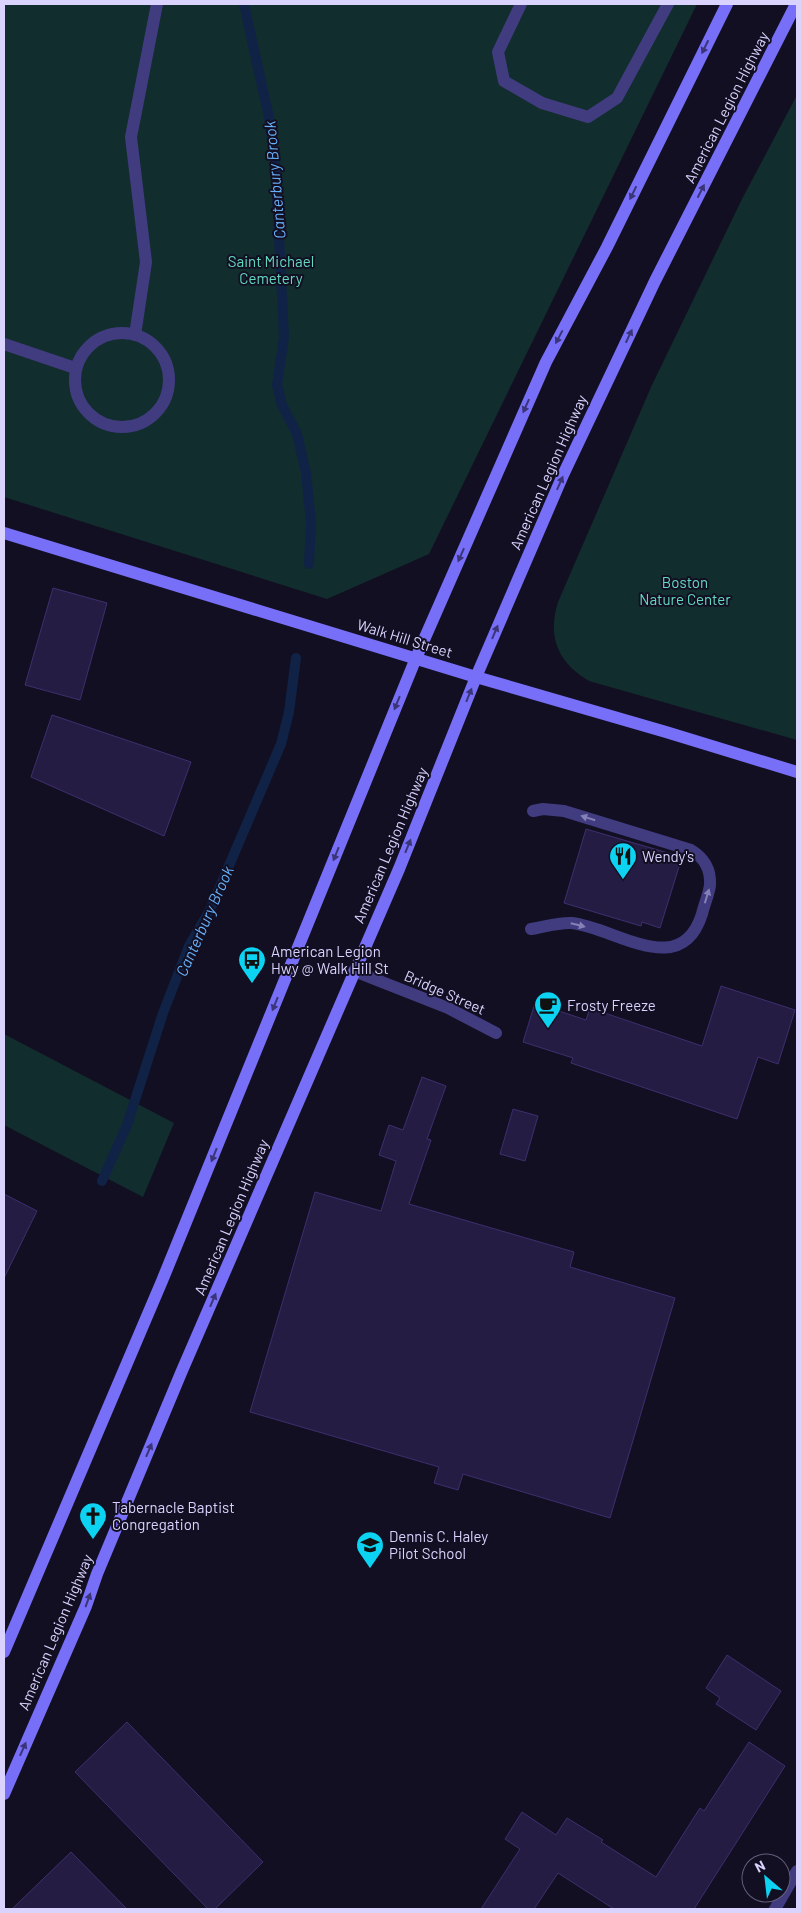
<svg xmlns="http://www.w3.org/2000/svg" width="801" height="1913" viewBox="0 0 801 1913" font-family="Barlow,sans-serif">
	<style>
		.green { fill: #122d2d }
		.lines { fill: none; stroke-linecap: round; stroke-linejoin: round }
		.stream { stroke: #102346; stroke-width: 10 }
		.building { fill: #251c43; stroke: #3e2f6e }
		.service { stroke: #413c80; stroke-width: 12 }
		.minor { stroke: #413c80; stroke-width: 12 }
		.secondary { stroke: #776ff8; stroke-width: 12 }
		.oneway { fill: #3b3578 }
		.oneway2 { fill: #8580b8 }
		.labels { text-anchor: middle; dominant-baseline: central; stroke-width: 4; stroke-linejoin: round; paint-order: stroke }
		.street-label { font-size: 15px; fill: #d9d3fd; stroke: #130f23 }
		.park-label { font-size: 15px; fill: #62dac0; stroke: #130f23 }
		.poi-label { font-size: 15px; fill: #d9d3fd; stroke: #130f23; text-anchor: start }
		.water-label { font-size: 16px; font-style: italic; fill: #66b0f8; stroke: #130f23 }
	</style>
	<rect width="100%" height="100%" fill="#130f23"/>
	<g class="green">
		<path d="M4 4H697L429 554 327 599 4 497Z"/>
		<path d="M797 95V740L589 681C558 663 547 637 558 602L652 385 742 199Z"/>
		<path d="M4 1034 174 1123 143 1197 4 1125Z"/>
	</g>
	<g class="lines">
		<g class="stream">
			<path d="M244 4 268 113 275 158 284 337 277 385 282 405 297 434 306 473 311 522 309 564"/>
			<path d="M102 1181 127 1125 163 1013 189 946 210 910 281 744 289 712 296 658"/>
		</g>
	</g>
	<g class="building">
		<path d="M53 588 107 603 80 700 25 685Z"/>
		<path d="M52 715 191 762 164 836 31 777Z"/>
		<path d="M586 829 682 857 660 928 642 922 641 926 564 903Z"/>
		<path d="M721 986 795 1010 778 1064 758 1057 737 1119 571 1063 573 1058 523 1042 535 1003 586 1020 590 1008 702 1046Z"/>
		<path d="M422 1077 446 1086 427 1139 431 1140 409 1204 574 1252 570 1267 675 1298 610 1518 463 1474 458 1490 434 1483 439 1467 250 1412 315 1192 381 1211 396 1161 379 1155 389 1125 403 1130Z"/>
		<path d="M513 1109 538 1116 525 1161 500 1154Z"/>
		<path d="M4 1194 37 1211 4 1278Z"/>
		<path d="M727 1655 781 1691 756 1730 716 1704 720 1698 706 1688Z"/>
		<path d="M127 1722 263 1862 215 1909H208L75 1772Z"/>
		<path d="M749 1742 785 1766 694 1909H614L558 1873 534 1909H481L520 1849 505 1839 522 1812 556 1835 567 1818 603 1840 601 1842 656 1877 700 1808 704 1811Z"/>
		<path d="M71 1852 127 1909H12Z"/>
	</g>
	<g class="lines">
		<g class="service">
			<path d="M521 4 498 52 504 81 542 103 588 117 617 98 668 4"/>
			<circle cx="122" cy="380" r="47"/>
			<path d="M135 335 146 262 131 137 157 4"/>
			<path d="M4 344 75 368"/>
			<path d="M531 929C543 927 560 922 572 923 616 928 681 981 702 914 704 905 709 894 710 885 711 868 704 858 691 850L564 811 543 809 533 811"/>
		</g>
		<g class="minor">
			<path d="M354 971 448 1008 496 1033"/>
			<path d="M775 1909 797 1871"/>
		</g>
		<g class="secondary">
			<path d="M4 533 476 677 666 732 797 772"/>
			<path d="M4 1652 162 1281 416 658 546 362 607 247 727 4"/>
			<path d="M4 1794 86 1606 97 1574 181 1373 399 869 476 677 563 475 655 281 796 4"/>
		</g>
	</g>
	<defs><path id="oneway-solid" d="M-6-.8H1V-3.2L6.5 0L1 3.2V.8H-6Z" transform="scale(1.25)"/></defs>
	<g class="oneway">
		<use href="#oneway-solid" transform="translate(705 47) rotate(116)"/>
		<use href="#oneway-solid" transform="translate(701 191) rotate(-63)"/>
		<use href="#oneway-solid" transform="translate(633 193) rotate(116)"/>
		<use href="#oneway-solid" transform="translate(629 336) rotate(-65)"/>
		<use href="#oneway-solid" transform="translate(559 337) rotate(118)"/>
		<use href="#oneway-solid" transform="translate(526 406) rotate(114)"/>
		<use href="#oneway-solid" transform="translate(560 483) rotate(-66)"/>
		<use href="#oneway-solid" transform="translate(461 555) rotate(114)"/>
		<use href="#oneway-solid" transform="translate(495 632) rotate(-67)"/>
		<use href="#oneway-solid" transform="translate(469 695) rotate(-68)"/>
		<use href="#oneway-solid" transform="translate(397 703) rotate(112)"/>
		<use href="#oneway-solid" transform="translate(408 846) rotate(-68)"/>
		<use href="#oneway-solid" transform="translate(336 854) rotate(112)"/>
		<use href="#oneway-solid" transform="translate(275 1004) rotate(112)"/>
		<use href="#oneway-solid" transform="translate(214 1155) rotate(112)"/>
		<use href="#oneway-solid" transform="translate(213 1300) rotate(-67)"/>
		<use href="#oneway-solid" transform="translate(149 1450) rotate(-67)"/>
		<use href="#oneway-solid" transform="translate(88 1600) rotate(-70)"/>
		<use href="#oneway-solid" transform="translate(23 1749) rotate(-66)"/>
	</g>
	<g class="oneway2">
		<use href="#oneway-solid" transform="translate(588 818) rotate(-163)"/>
		<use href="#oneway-solid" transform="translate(707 896) rotate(-73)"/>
		<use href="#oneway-solid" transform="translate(578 925) rotate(14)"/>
	</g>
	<defs>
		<g id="restaurant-pin" transform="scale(1.4375)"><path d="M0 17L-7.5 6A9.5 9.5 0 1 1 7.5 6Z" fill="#0bd3f1" stroke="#130f23"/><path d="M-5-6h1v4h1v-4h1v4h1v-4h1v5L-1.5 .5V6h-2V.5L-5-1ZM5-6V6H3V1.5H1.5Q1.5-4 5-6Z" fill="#111"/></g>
		<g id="bus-pin" transform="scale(1.4375)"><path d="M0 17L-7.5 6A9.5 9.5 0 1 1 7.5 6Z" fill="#0bd3f1" stroke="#130f23"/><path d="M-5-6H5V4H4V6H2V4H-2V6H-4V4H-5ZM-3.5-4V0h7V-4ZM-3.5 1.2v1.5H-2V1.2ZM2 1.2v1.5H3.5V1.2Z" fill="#111"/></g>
		<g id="cafe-pin" transform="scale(1.4375)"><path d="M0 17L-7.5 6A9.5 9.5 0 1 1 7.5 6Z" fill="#0bd3f1" stroke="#130f23"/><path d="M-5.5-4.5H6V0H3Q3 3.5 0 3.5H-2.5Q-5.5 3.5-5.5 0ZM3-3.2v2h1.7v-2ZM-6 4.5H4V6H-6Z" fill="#111"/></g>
		<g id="church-pin" transform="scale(1.4375)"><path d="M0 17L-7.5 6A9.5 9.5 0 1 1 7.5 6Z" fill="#0bd3f1" stroke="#130f23"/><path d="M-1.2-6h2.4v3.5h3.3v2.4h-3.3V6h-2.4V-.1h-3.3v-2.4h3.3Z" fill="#111"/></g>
		<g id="school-pin" transform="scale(1.4375)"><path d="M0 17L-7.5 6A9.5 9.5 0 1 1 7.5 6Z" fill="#0bd3f1" stroke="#130f23"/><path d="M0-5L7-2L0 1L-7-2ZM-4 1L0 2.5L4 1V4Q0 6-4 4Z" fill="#111"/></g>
	</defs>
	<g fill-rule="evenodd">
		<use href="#restaurant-pin" x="623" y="856"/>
		<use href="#bus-pin" x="252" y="960"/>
		<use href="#cafe-pin" x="548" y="1005"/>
		<use href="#church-pin" x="93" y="1516"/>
		<use href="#school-pin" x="370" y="1545"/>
	</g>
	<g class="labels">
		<g class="street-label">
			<text transform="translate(726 107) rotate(-63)">American Legion Highway</text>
			<text transform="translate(548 472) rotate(-66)">American Legion Highway</text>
			<text transform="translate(405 638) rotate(17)">Walk Hill Street</text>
			<text transform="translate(390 845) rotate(-67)">American Legion Highway</text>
			<text transform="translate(445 992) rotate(24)">Bridge Street</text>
			<text transform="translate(231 1217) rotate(-67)">American Legion Highway</text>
			<text transform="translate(55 1632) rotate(-67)">American Legion Highway</text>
		</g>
		<g class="park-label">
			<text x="271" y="261">Saint Michael<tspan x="271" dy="17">Cemetery</tspan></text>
			<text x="685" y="582">Boston<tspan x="685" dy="17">Nature Center</tspan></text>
		</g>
		<g class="poi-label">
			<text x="642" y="856">Wendy's</text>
			<text x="271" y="951">American Legion<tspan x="271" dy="17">Hwy @ Walk Hill St</tspan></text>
			<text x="567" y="1005">Frosty Freeze</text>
			<text x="112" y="1507">Tabernacle Baptist<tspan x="112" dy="17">Congregation</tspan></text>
			<text x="389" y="1536">Dennis C. Haley<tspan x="389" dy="17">Pilot School</tspan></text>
		</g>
		<g class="water-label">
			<text transform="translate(274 180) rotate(-95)">Canterbury Brook</text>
			<text transform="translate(204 921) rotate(-66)">Canterbury Brook</text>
		</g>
	</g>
	<rect width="801" height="1913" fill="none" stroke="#d9d3fd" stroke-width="10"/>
	<g transform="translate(766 1878) rotate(332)"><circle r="24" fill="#130f23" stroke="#625d7a"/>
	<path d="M0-4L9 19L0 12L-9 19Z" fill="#0bd3f1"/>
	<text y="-8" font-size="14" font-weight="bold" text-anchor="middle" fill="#d9d3fd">N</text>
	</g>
</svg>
